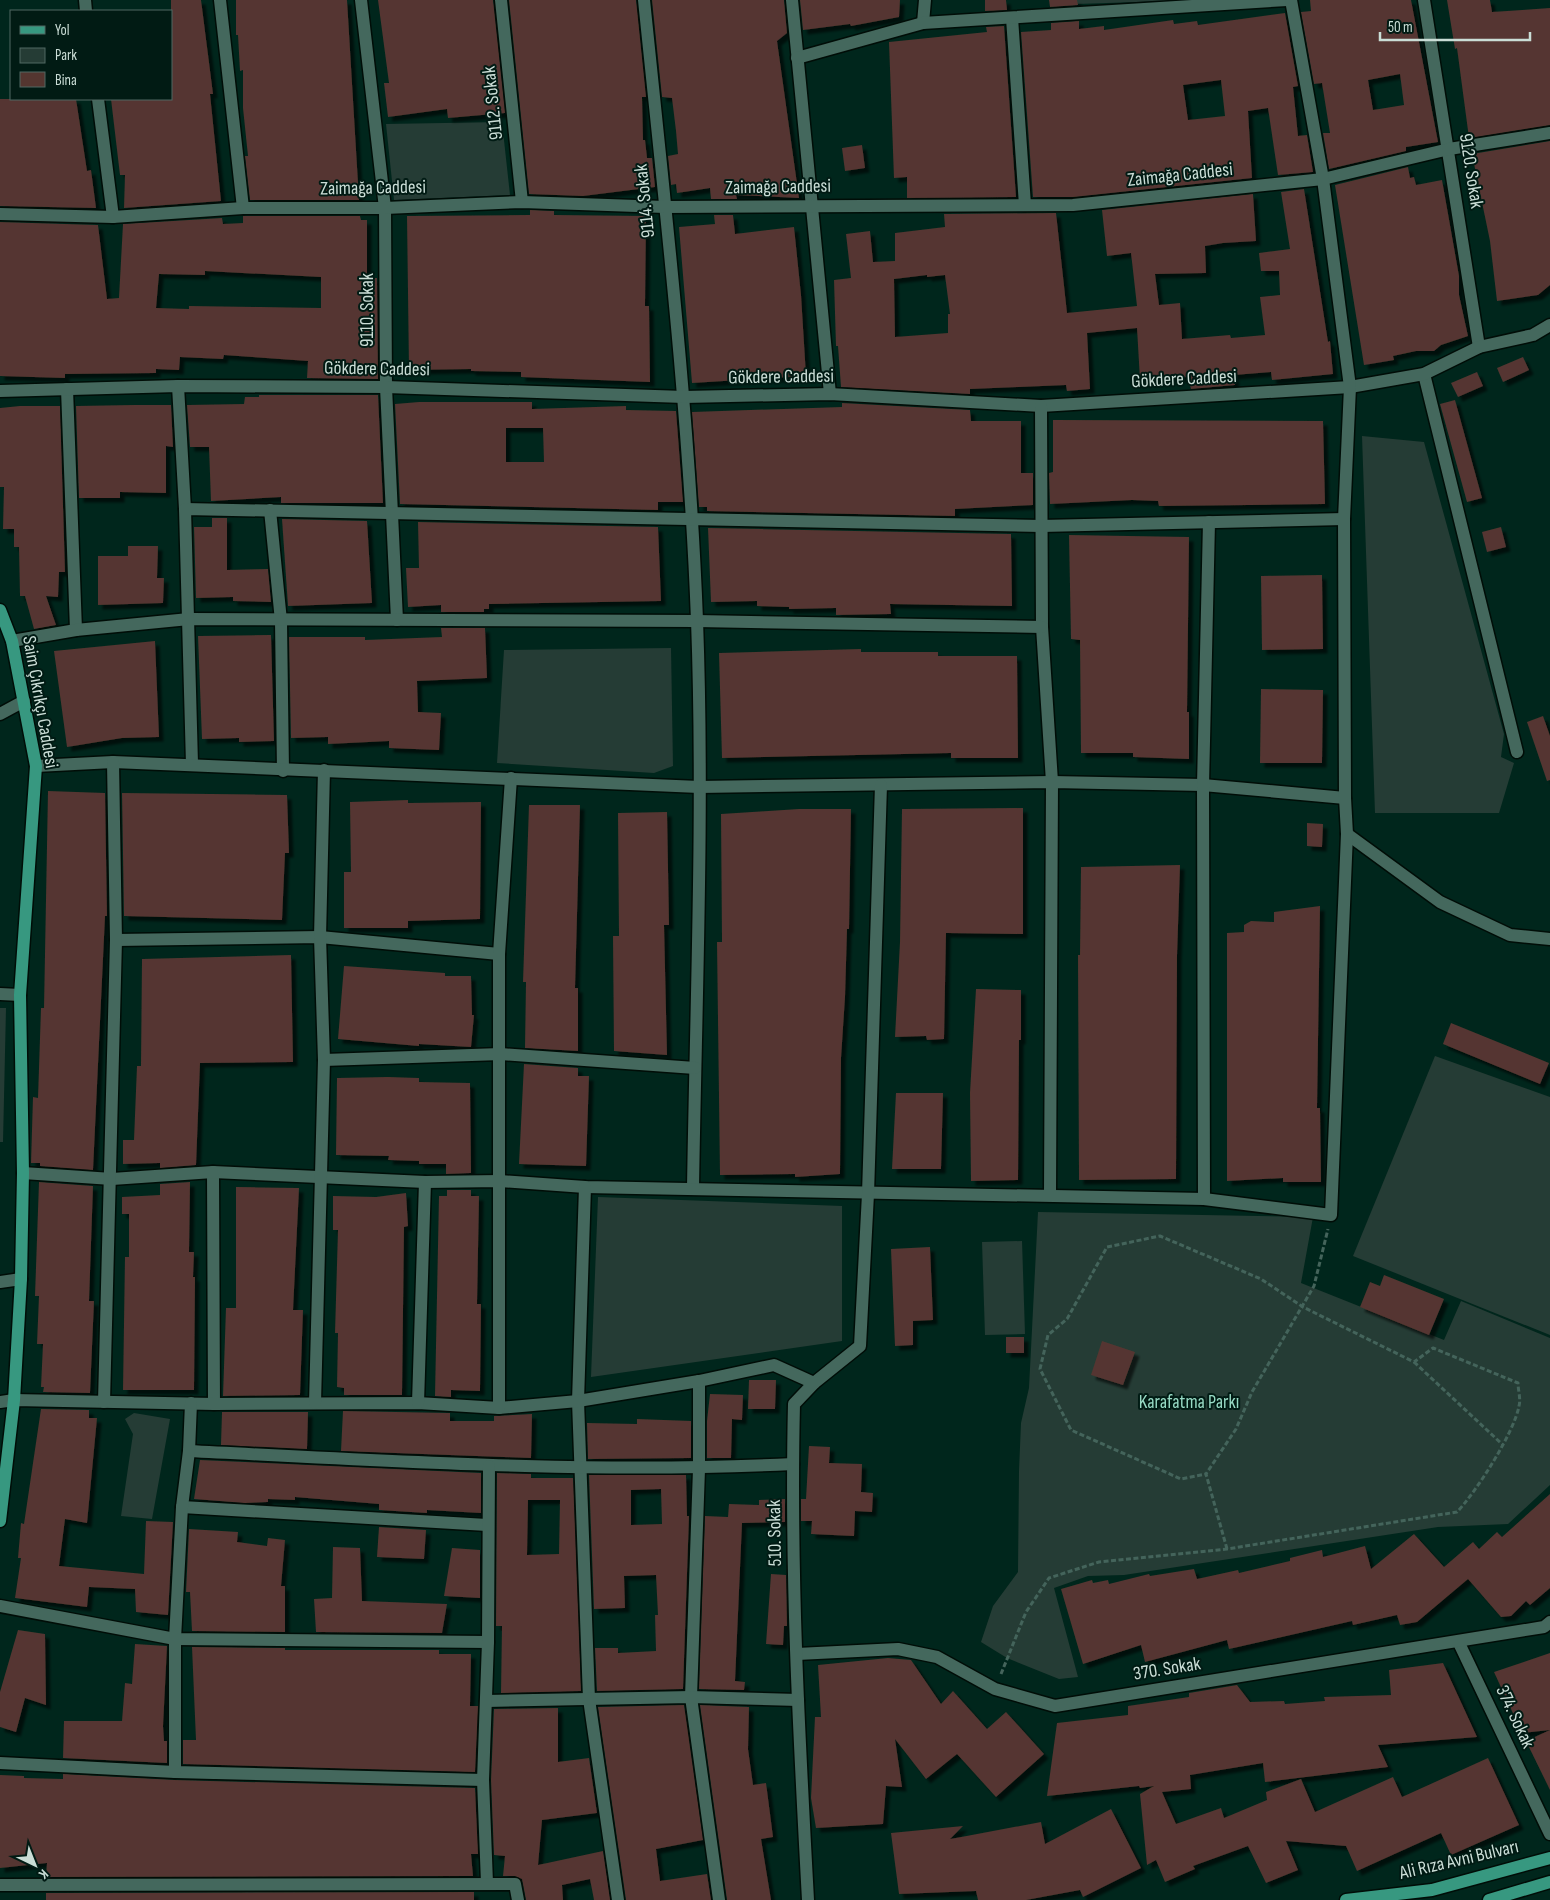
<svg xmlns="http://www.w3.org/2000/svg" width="1550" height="1900" viewBox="0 0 1550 1900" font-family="'Sofia Sans Condensed',sans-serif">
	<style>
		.green { fill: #253c35 }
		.building { fill: #543630; fill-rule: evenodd; filter: url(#shadow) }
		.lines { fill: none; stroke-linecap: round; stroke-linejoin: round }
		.minor-casing { stroke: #000d07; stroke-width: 15 }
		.major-casing { stroke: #000d07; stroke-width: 15 }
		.path { stroke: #44645b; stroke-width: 3; stroke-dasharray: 5 2.5; stroke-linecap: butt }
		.minor { stroke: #44685d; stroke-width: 12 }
		.major { stroke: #379880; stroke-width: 12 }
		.labels { text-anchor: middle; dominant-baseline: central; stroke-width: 4; stroke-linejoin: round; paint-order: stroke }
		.street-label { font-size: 19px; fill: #caddd6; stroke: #011b14 }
		.park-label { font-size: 19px; fill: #97dbc5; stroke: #011b14 }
	</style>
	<defs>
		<filter id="shadow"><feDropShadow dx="4.5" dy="4.5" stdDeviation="1" flood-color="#0009"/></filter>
	</defs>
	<rect width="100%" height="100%" fill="#00261c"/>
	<g class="green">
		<path d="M1076 0H1197L1077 4Z"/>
		<path d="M502 122 510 195 394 200 386 124Z"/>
		<path d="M1362 436 1424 442 1504 734 1501 757 1514 763 1499 813H1375Z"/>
		<path d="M671 648 673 766 654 773 497 763 504 650Z"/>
		<path d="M0 1008H6L3 1142H0Z"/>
		<path d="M1435 1056 1550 1097V1335L1353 1256Z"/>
		<path d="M598 1197 842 1206V1341L591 1377Z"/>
		<path d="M1038 1212 1313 1217 1301 1283 1444 1340 1461 1301 1550 1338V1485L1508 1524 1438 1527 1124 1575 1088 1576 1054 1588 1078 1677 1059 1679 1007 1658 981 1642 993 1606 1018 1572 1019 1471 1021 1423 1029 1388Z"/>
		<path d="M1022 1241 1025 1334 985 1335 982 1242Z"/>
		<path d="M134 1413 170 1419 152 1519 121 1516 133 1434 125 1419Z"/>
	</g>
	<g class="building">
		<path d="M171 0H201L213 94H210L221 201 124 208 125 175H120L111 99H171Z"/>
		<path d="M236 0H347L359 200H250L245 156H248L243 108V70L240 71 238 35H236Z"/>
		<path d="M378 0H493L505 113 448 118 447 109 388 117 384 83H389Z"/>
		<path d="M509 0H636L646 97H642L643 140H645L647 158H652L655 187 583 196 529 194Z"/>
		<path d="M652 0H784L787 33 777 41 799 198 736 195 737 199H711L710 188 677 193 676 184 671 185 668 156 678 154 676 131 672 98 662 97Z"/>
		<path d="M800 0H900L899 17 851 26 850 24 803 30Z"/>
		<path d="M985 0H1006L1007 10 985 11Z"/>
		<path d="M1049 0H1077L1078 5 1050 7Z"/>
		<path d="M1310 0H1411L1438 142 1406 147V151L1329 169 1323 133H1330L1322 83 1314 84 1301 12 1311 11ZM1400 74 1404 105 1373 110 1368 80Z"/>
		<path d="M1447 0H1490L1492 12 1550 8V125L1469 138 1457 48 1455 49Z"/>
		<path d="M1285 13 1298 86 1293 87 1298 136 1307 135 1313 172 1278 175 1268 108 1248 111 1252 178 1073 197H1033L1021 32 1051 30V23L1079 21V29L1104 26V30L1173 20 1174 24 1197 21 1198 25ZM1221 80 1225 116 1188 120 1183 85Z"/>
		<path d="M1004 26 1016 197 907 198V177L894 178 889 42 987 32 986 27Z"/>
		<path d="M0 99H76L87 171 91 170 96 208 0 206Z"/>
		<path d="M1550 141V285L1538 295 1497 301 1490 241 1472 154Z"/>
		<path d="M862 145 865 168 845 171 842 148Z"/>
		<path d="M1408 167 1410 178 1414 177 1416 185 1442 180 1459 276V295L1468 336 1441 345 1434 351H1416L1393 356 1394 360 1364 365 1335 185Z"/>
		<path d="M1304 189 1328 342 1330 341 1333 374 1272 380 1271 372 1234 375 1235 385 1191 389 1188 377 1140 380 1137 328 1087 333 1090 389 1067 391 1066 385 970 389V394L841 387 838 346H836L834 280 851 278 846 234 870 231 873 262 895 261V233L945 227 944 214 1056 213 1067 313 1137 306 1131 253 1107 256 1102 210 1253 194 1256 241 1223 243 1205 246 1206 273 1155 274 1159 305 1180 303 1182 339 1230 335 1231 338 1265 335 1260 297 1280 295 1279 271H1261L1259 253 1290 249 1281 192ZM927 275V277L945 275 950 314H948V333L895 337 894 279Z"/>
		<path d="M530 210 554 211V215L646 216 645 306H649L650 382 521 377V372L471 371V369L409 370 407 216 530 215Z"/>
		<path d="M714 215H733L735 234 794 227 801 295 806 376 692 383 679 227 715 224Z"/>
		<path d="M243 216H360L361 220H367V278H377L378 379 307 378 308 361 224 355 223 359 180 357 179 370 156 369V373L65 374V378L0 376V222L98 225 107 299 119 298 123 224 222 218 223 224 243 223ZM205 271 321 277V308L189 306V309L156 308 159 274 205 275Z"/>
		<path d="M1523 357 1529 370 1503 382 1497 368Z"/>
		<path d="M1477 372 1483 386 1458 397 1451 383Z"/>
		<path d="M259 395H378L383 503H281V497L211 501 209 447H190L187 405 244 404 245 397H259Z"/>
		<path d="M1455 400 1482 498 1467 502 1440 404Z"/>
		<path d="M419 402H532V409L626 406V410L676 411 683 502H658V510L400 504 395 404ZM506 428H543L544 462H506Z"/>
		<path d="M842 403 970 410 971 421H1021V473H1033V505L955 509V516L707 511V507H699L692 412 842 407Z"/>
		<path d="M134 405H171L173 447 166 446V493L120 492V498H79L76 406Z"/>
		<path d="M20 406H60L65 572H59L58 597 46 596 56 625 34 629 25 596H20L19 547H14V529H3L4 487H0V408Z"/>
		<path d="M1053 420 1323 421 1325 504 1159 506 1158 501 1132 500 1050 504 1049 473 1053 472Z"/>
		<path d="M212 518H227V570L268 569 271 602 233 601V597L196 598 194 527H212Z"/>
		<path d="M282 519 367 521 372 603 288 606Z"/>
		<path d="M418 522 658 527 661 601 489 604V609H484V612H441V605L408 607 406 568H419Z"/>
		<path d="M1501 527 1506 547 1487 552 1482 532Z"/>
		<path d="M708 528 1011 534 1012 606 890 604 891 614 836 615V608L789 609V607L757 606V601L711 602Z"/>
		<path d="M1069 535 1189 537 1187 712H1189V759L1133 757V753H1081L1080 640 1071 639Z"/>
		<path d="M128 546H158L157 578H164L163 603 98 605V556H128Z"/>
		<path d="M1322 575 1323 649 1262 650 1261 576Z"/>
		<path d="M441 628H485L487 678 417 681 418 712 441 713 439 750 389 748V741L328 744V737L291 738 289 637H365V640L442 637Z"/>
		<path d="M271 635 274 741 239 742V738L202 739 198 636Z"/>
		<path d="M155 641 159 737 122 738 67 747 54 651Z"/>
		<path d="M861 649V652H938V656H1017L1018 758H951V753L722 758 719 653Z"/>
		<path d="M1261 689 1323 690 1322 763H1260Z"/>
		<path d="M1543 716 1550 736V780L1547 781 1527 722Z"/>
		<path d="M48 791 105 793 107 916H105L93 1170 40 1166V1163H31L33 1097 38 1098 41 1008H44Z"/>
		<path d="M122 793 287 795 289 853H285L282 920 124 916Z"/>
		<path d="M408 800V803L481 802 480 919 408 921V928H344V872H351L350 802Z"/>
		<path d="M529 805H580L575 988H578V1051L525 1048 526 982H523Z"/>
		<path d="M1023 808V934L946 933 944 1039 927 1040 926 1036 895 1037 900 942 902 809Z"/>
		<path d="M799 809H851L849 929H847L845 997 841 1058 840 1174 795 1177V1174L720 1175 717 942H722L721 814Z"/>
		<path d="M667 812 669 925H664L667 1055 614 1051 613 936H619L618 813Z"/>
		<path d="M1307 823 1323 824 1322 847 1307 846Z"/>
		<path d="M1180 865 1177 956 1176 1179 1079 1180 1078 955H1080L1081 867Z"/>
		<path d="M1320 906 1317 1108H1320L1321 1182H1283V1178L1227 1181V933L1244 932V925L1251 921 1274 922V912Z"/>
		<path d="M291 955 293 1062 200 1063 196 1165 160 1168V1163L123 1164V1140H134L137 1066H141L142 959Z"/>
		<path d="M344 966 445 973V976H471L472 1015H474L471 1047 419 1044V1046L338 1039Z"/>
		<path d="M976 989 1021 990V1040H1019L1018 1180 971 1181 970 1093Z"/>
		<path d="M1451 1023 1549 1063 1540 1084 1443 1044Z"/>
		<path d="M524 1064 578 1068V1076H589L586 1166 519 1164Z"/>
		<path d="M388 1077 419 1078V1082L470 1083 471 1173 446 1174V1164H419V1161L388 1160 389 1156 336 1155 337 1078Z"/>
		<path d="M896 1093H943L941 1169H892Z"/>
		<path d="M39 1182 93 1186 89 1301H94L90 1393 43 1392 44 1387H41L43 1344H37L39 1296H35Z"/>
		<path d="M190 1182 189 1252H194L193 1277H195L194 1390H123L125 1257H129V1214H122V1197L160 1195V1184Z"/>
		<path d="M236 1187 299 1188 293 1310H303L300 1395 223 1396 226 1308H236Z"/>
		<path d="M447 1190H471V1196H479L477 1304H481L480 1391 451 1390V1397L435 1396 439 1196H447Z"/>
		<path d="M406 1193 408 1226 404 1227 402 1395H344V1388L337 1387 338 1333H335L338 1230H333V1196L376 1197Z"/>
		<path d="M930 1247 933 1320 913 1321V1345L895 1346 891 1249Z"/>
		<path d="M1384 1275 1444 1299 1429 1335 1360 1307 1370 1282 1380 1286Z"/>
		<rect x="1006" y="1337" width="18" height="16"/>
		<path d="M1102 1341 1135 1352 1123 1385 1091 1375Z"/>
		<path d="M749 1380H776L775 1409H748Z"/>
		<path d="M710 1394 743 1395 742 1420 732 1419 731 1458H707V1421Z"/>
		<path d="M41 1409 89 1410V1418H97L87 1523 65 1519 59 1566 144 1574 146 1521 173 1522 168 1615 136 1612 135 1589 89 1587 87 1607 15 1598 21 1558H18L21 1523 24 1524Z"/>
		<path d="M343 1411 450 1413V1421H494V1416L532 1414 531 1458 341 1451Z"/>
		<path d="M222 1412H308L307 1449 221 1445Z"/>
		<path d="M637 1419 691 1421V1458L588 1459 587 1423 637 1424Z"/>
		<path d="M809 1446 830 1447 829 1463 862 1464 861 1492 873 1493 872 1512 855 1511 854 1536 811 1534 812 1521H801V1499H806Z"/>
		<path d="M200 1460 481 1473V1513L427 1510V1513L379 1510V1504L295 1497V1500L268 1499V1502L245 1503 194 1499Z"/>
		<path d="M497 1473 531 1474V1478H573L581 1691 501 1693 502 1626H496ZM528 1500H560L559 1554 527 1555Z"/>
		<path d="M589 1475H686L687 1516H689L683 1689 597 1691 595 1648H618V1653L656 1651 655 1615H658L656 1575 624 1576 625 1608 594 1609ZM661 1489 662 1524 631 1525V1490Z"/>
		<path d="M1550 1494V1588L1530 1605 1526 1601 1511 1616 1501 1617 1468 1579 1417 1622 1400 1625 1397 1615 1353 1625 1352 1621 1229 1649 1227 1640 1145 1662 1141 1645 1083 1664 1061 1589 1092 1580 1093 1583 1108 1580 1109 1584 1149 1574 1150 1576 1194 1569 1197 1579 1238 1570 1239 1573 1290 1561V1558L1322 1550 1323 1557 1365 1546 1371 1569 1414 1534 1444 1567 1473 1542 1479 1549 1497 1532 1502 1537Z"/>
		<path d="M785 1499V1522L742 1523 735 1681 745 1682 744 1690 699 1689 705 1516 728 1517 729 1504 759 1505V1500Z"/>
		<path d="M379 1527 426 1530 424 1559 377 1557Z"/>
		<path d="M189 1529 238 1532 237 1542 267 1546 268 1538 285 1540 281 1586H285V1632L192 1631 190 1592H186Z"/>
		<path d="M333 1547 360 1548 362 1601 447 1604 442 1633 316 1632 314 1599 332 1598Z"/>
		<path d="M452 1548 480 1550V1598L444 1596Z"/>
		<path d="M771 1574 786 1575 787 1626H784L783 1645 766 1644Z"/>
		<path d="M18 1630 45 1634 46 1705 25 1698 16 1732 0 1727V1692Z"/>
		<path d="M135 1644 167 1646 163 1726 164 1741H167V1763L63 1758 64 1721H122L125 1683 132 1684Z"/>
		<path d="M192 1647 285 1648V1650H439V1654H471L470 1706H478L475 1772 183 1764V1740H196Z"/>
		<path d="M1550 1653V1730L1522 1733 1494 1672Z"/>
		<path d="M888 1658 911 1660 941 1704 953 1691 987 1729 1006 1712 1044 1754 996 1797 957 1754 926 1779 895 1739 902 1787 886 1786 883 1824 816 1828 811 1798 815 1717H821L818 1665Z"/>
		<path d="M1443 1663 1477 1737 1378 1745 1388 1767 1265 1782 1263 1763 1190 1775 1191 1789 1162 1792 1176 1824 1221 1808 1224 1818 1267 1800 1266 1792 1301 1779 1315 1812 1393 1777 1402 1797 1488 1758 1519 1825 1451 1855 1441 1833 1357 1871 1346 1846 1286 1841 1298 1870 1266 1883 1248 1846 1193 1866 1195 1869 1165 1882 1156 1860 1147 1865 1140 1794 1154 1786 1140 1788 1139 1786 1047 1796 1057 1723 1128 1715V1706L1189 1697V1693L1237 1685 1250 1702 1284 1701 1285 1704 1325 1701 1324 1697 1391 1695 1389 1670Z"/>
		<path d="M684 1705 703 1840 656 1849 660 1881 707 1874 711 1900H626L598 1707Z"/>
		<path d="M700 1705 749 1707 748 1749 753 1785 766 1783 773 1837 761 1839 771 1900H727Z"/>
		<path d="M558 1708V1762L589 1758 597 1813 542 1820 538 1865 603 1851 610 1900H594L590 1879 562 1885 563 1900H526L522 1879 515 1876H503L505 1856 494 1855 491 1780 494 1709Z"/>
		<path d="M1550 1730V1790L1526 1741Z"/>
		<path d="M63 1774 175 1780 475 1788 478 1854H471L473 1876 46 1877 47 1863 0 1868V1775L24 1776V1778L63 1779Z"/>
		<path d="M1111 1809 1141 1868 1083 1897 1080 1890 1026 1900H978L976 1891 899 1894 891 1833 963 1826 950 1839 956 1838 1041 1822 1045 1844Z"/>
		<path d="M474 1892V1900H46V1893Z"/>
	</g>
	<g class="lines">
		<g class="minor-casing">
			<g id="minor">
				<path d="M85 0 86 11"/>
				<path d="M220 0 243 208"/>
				<path d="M361 0 385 208 386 387 397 620"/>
				<path d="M501 0 522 202"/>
				<path d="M644 0C665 206 689 412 697 620 704 809 696 999 693 1188"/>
				<path d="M792 0 830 394"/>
				<path d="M1424 0 1479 347"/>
				<path d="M1012 18 1025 205"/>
				<path d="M923 23 925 0"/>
				<path d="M797 58 923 23 1287 0"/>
				<path d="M98 99 113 217"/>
				<path d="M0 214 113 217 243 208H385L522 202 665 207 1073 205 1323 179 1449 149 1550 133"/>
				<path d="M1424 374 1517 752"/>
				<path d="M178 386 185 509"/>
				<path d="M67 389 76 630"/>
				<path d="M0 391 178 386 386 387 684 397 830 394 1041 406 1350 387 1424 374 1479 347 1533 335 1550 325"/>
				<path d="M1041 406 1042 627 1052 782 1050 1195"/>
				<path d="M270 510 281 621 283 771"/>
				<path d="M12 641 76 630 189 619 697 621 1042 627"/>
				<path d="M0 714 24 701"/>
				<path d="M192 764 185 509 1041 526 1344 519"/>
				<path d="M36 766 113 762 699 787 1052 782 1203 785 1345 798"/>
				<path d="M1347 834 1440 902 1510 935 1550 939"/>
				<path d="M116 940 320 937 499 954"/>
				<path d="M0 994 20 995"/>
				<path d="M324 1060 501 1054 695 1068"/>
				<path d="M213 1172 214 1404"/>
				<path d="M23 1173 112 1179 213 1172 425 1182 500 1181 585 1187 1204 1199 1331 1215 1347 834 1345 798 1344 519 1350 387 1323 179 1291 0"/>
				<path d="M585 1187 578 1401 589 1699 618 1900"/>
				<path d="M1204 1199 1203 785 1209 522"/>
				<path d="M0 1282 21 1279"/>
				<path d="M699 1381V1469L691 1697 719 1900"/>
				<path d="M0 1402 14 1400 214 1404 418 1403 499 1408 578 1401 699 1381 774 1365 814 1383"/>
				<path d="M104 1402 116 940 113 762"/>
				<path d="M315 1403 324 1060 320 937 324 770"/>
				<path d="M418 1403 425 1182"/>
				<path d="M499 1408V954L511 778"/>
				<path d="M189 1451C390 1461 591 1474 793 1464"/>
				<path d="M182 1507 487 1525"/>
				<path d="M0 1606 175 1639 488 1642"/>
				<path d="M1459 1643 1550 1834"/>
				<path d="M797 1654 898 1649 937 1657 995 1689 1055 1706 1544 1627 1550 1622"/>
				<path d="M486 1701 691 1697 798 1700"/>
				<path d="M0 1763 175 1772 483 1780"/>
				<path d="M175 1772V1639L182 1507 189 1451 191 1403"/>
				<path d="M487 1883 483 1780 488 1642 489 1466"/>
				<path d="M0 1885 515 1884 518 1900"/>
				<path d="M808 1900C799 1735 790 1570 794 1404L814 1383 860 1346 868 1194 881 785"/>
			</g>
		</g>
		<g class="major-casing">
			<g id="major">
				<path d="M0 610 12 641 36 766 20 995 23 1173 21 1279 14 1400 0 1521"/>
				<path d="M1346 1900 1432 1890 1550 1858"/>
				<path d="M1489 1900 1550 1882"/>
			</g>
		</g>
		<g class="path">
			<path d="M1414 1362 1503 1445"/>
			<path d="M1227 1549 1206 1474 1236 1429 1252 1392 1314 1286 1328 1229"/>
			<path d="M1001 1674 1026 1612 1049 1578 1099 1562 1227 1549 1457 1512C1476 1492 1514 1433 1519 1406 1521 1399 1518 1390 1518 1383L1433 1348 1414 1362 1303 1307 1261 1279 1160 1236 1107 1247 1067 1319 1048 1335 1040 1369 1071 1430 1181 1479 1206 1474"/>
		</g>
		<use href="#minor" class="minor"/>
		<use href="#major" class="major"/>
	</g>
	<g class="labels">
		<g class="street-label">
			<text transform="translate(493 103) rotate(-96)">9112. Sokak</text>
			<text transform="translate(1471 171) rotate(81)">9120. Sokak</text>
			<text transform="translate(1180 175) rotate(-6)">Zaimağa Caddesi</text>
			<text transform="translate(778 187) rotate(-1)">Zaimağa Caddesi</text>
			<text transform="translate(373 188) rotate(-1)">Zaimağa Caddesi</text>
			<text transform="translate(645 201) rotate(-96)">9114. Sokak</text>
			<text transform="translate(367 310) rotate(-90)">9110. Sokak</text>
			<text transform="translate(377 369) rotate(1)">Gökdere Caddesi</text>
			<text transform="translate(781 377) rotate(-1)">Gökdere Caddesi</text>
			<text transform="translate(1184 379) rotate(-3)">Gökdere Caddesi</text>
			<text transform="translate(40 702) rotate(80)">Saim Çıkrıkçı Caddesi</text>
			<text transform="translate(775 1533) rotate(-91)">510. Sokak</text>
			<text transform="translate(1167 1669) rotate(-9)">370. Sokak</text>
			<text transform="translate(1515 1717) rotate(65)">374. Sokak</text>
			<text transform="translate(1459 1860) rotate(-13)">Ali Rıza Avni Bulvarı</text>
		</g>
		<g class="park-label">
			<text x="1189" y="1402">Karafatma Parkı</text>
		</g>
	</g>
	<rect x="10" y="10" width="162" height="90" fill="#011b14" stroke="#516962"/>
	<rect x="20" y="26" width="25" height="8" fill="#379880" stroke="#516962"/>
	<text x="55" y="35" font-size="15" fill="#caddd6">Yol</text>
	<rect x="20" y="48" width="25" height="15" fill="#253c35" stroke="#516962"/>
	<text x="55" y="60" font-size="15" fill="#caddd6">Park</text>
	<rect x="20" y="72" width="25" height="15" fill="#543630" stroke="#516962"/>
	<text x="55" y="85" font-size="15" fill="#caddd6">Bina</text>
	<g transform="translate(35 1865) rotate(137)" stroke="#011b14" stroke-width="4" paint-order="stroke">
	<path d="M0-4L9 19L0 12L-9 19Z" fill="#caddd6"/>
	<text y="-8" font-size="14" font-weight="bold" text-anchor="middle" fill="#caddd6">K</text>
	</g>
	<path d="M1380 32v8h150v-8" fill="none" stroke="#caddd6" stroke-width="2.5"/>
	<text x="1388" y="32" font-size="15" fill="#caddd6" stroke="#011b14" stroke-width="4" paint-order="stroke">50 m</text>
</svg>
